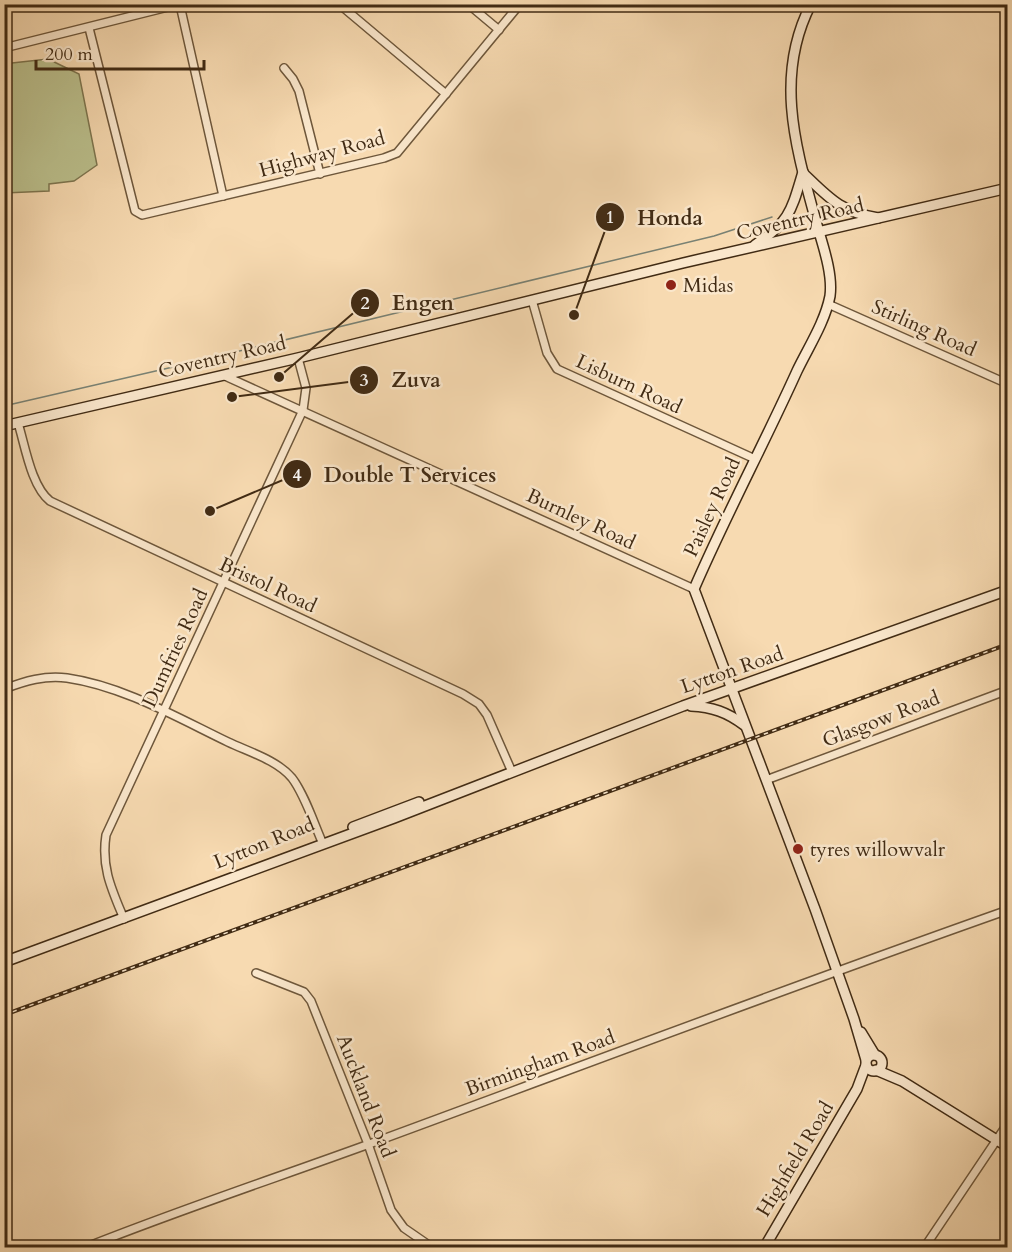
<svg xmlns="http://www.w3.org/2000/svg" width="1012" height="1252" viewBox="0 0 1012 1252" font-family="Cardo,serif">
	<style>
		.green { fill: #bbc08d; stroke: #7e7650; stroke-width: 1.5 }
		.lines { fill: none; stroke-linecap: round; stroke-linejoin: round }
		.stream { stroke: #798173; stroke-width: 1.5 }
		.street-casing { stroke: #6e573b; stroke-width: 10 }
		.secondary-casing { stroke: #412b14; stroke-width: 12 }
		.street { stroke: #fae7cc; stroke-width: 7 }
		.secondary { stroke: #fae7cc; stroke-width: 9 }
		.rail-casing { stroke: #412b14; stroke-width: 4 }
		.rail { stroke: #fae7cc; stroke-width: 1.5; stroke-dasharray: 4.5; stroke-linecap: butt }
		.poi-dot { fill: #8f2418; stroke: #fae7cc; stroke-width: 2 }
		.labels { text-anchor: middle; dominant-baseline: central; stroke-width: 5; stroke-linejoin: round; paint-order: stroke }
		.street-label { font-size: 20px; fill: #412b14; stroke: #fae7cc }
		.poi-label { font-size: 20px; fill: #412b14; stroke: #fae7cc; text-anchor: start }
		.leader { fill: none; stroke: #412b14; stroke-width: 2 }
		.callout-dot { fill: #412b14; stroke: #fae7cc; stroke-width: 2 }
		.mark-label { font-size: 18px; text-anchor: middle; font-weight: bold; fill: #fff }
		.callout-label { font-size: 21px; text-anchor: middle; font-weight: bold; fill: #412b14; stroke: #fae7cc; stroke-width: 5; stroke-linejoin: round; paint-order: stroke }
	</style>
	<rect width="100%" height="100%" fill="#f7dab1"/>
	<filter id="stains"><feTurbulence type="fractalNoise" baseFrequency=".00333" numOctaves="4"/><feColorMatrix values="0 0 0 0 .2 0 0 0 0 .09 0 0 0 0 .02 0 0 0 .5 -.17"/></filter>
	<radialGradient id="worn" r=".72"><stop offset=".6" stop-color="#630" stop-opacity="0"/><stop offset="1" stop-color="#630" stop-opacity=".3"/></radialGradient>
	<path class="green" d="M48 59 79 74 97 165 74 181 49 184V191L5 193V67L12 63Z"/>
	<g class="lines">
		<path class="stream" d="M4 406 173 367 714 236 772 217"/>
		<g class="street-casing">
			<g id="street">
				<path d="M339 4 446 94"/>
				<path d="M468 4 499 30"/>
				<path d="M180 5 223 196"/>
				<path d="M89 28 135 211 142 215 384 158 397 153 520 4"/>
				<path d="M4 48 180 4"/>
				<path d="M284 68 293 79 299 91 320 174"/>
				<path d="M532 300 547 353 557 369 755 459"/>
				<path d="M828 304 1008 384"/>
				<path d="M225 376 694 589"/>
				<path d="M18 423C25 445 31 486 50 501L463 694 479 704 487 715 512 772"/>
				<path d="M4 689C25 681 45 675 67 678 123 686 178 718 228 742 249 752 277 760 292 778 305 795 314 824 323 844"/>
				<path d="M766 780 1008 690"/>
				<path d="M124 919C112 890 101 868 106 835L303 410 306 388 298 358"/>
				<path d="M256 973 304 992 311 1001 368 1144 391 1210 404 1228 433 1248"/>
				<path d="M84 1248C179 1210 276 1178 372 1143 584 1065 795 985 1008 910"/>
				<path d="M924 1248 1008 1123"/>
			</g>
		</g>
		<g class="secondary-casing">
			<g id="secondary">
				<path d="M811 4C773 78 797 151 817 225 823 246 833 274 830 296 825 322 808 348 797 371 764 444 726 515 694 589L815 909 854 1019 866 1060"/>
				<path d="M804 174C831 200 840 211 878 218"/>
				<path d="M755 245C790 221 791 212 803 172"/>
				<path d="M4 426 298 358 683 263 1008 188"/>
				<path d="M691 706C712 707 727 712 744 725"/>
				<path d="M353 827 419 802"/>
				<path d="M4 962 394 818 683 706 1008 590"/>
				<path d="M861 1032 875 1055"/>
				<circle cx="874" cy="1063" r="8"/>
				<path d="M876 1070 902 1081 1008 1147"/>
				<path d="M764 1248 857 1089 866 1065"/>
			</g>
		</g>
		<use href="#street" class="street"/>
		<use href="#secondary" class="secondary"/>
		<g class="rail-casing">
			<path id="rail" d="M4 1015 1008 644"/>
		</g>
		<use href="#rail" class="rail"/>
	</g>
	<g class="poi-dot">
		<circle cx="671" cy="285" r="6"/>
		<circle cx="798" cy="849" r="6"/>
	</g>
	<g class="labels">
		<g class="street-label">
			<text transform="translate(322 154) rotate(-15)">Highway Road</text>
			<text transform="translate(800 219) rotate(-13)">Coventry Road</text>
			<text transform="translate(924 328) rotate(24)">Stirling Road</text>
			<text transform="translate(222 357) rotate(-13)">Coventry Road</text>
			<text transform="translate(629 384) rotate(25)">Lisburn Road</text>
			<text transform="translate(712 507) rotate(-65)">Paisley Road</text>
			<text transform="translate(581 519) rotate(25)">Burnley Road</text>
			<text transform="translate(268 585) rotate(25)">Bristol Road</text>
			<text transform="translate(175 648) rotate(-65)">Dumfries Road</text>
			<text transform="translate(732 670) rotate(-19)">Lytton Road</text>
			<text transform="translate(881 719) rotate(-21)">Glasgow Road</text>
			<text transform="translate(264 843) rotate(-22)">Lytton Road</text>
			<text transform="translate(540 1063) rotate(-20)">Birmingham Road</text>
			<text transform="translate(366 1096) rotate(69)">Auckland Road</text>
			<text transform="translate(795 1159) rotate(-59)">Highfield Road</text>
		</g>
		<g class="poi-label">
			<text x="683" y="285">Midas</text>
			<text x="810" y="849">tyres willowvalr</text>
		</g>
	</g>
	<path class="leader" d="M574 315L610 217M279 377L365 303M232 397L364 380M210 511L297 474"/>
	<g class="callout-dot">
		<circle cx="574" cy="315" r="6"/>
		<circle cx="279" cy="377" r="6"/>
		<circle cx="232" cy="397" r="6"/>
		<circle cx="210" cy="511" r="6"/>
		<circle cx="610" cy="217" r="15"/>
		<circle cx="365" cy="303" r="15"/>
		<circle cx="364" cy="380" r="15"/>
		<circle cx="297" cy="474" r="15"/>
	</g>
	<g class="mark-label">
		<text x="610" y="223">1</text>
		<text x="365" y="309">2</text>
		<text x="364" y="386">3</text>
		<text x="297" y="481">4</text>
	</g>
	<g class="callout-label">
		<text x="670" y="225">Honda</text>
		<text x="423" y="310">Engen</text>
		<text x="416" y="387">Zuva</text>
		<text x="410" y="482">Double T Services</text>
	</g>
	<rect width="1012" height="1252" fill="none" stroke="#f7dab1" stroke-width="24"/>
	<rect x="6" y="6" width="1000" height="1240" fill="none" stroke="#412b14" stroke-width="3"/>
	<rect x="12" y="12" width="988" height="1228" fill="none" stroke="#412b14" stroke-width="1.5"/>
	<path d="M36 60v9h168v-9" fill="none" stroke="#412b14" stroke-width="3"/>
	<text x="45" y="60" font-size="18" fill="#412b14" stroke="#fae7cc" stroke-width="4.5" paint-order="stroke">200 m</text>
	<rect width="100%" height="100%" filter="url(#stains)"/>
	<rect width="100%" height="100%" fill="url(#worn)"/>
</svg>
